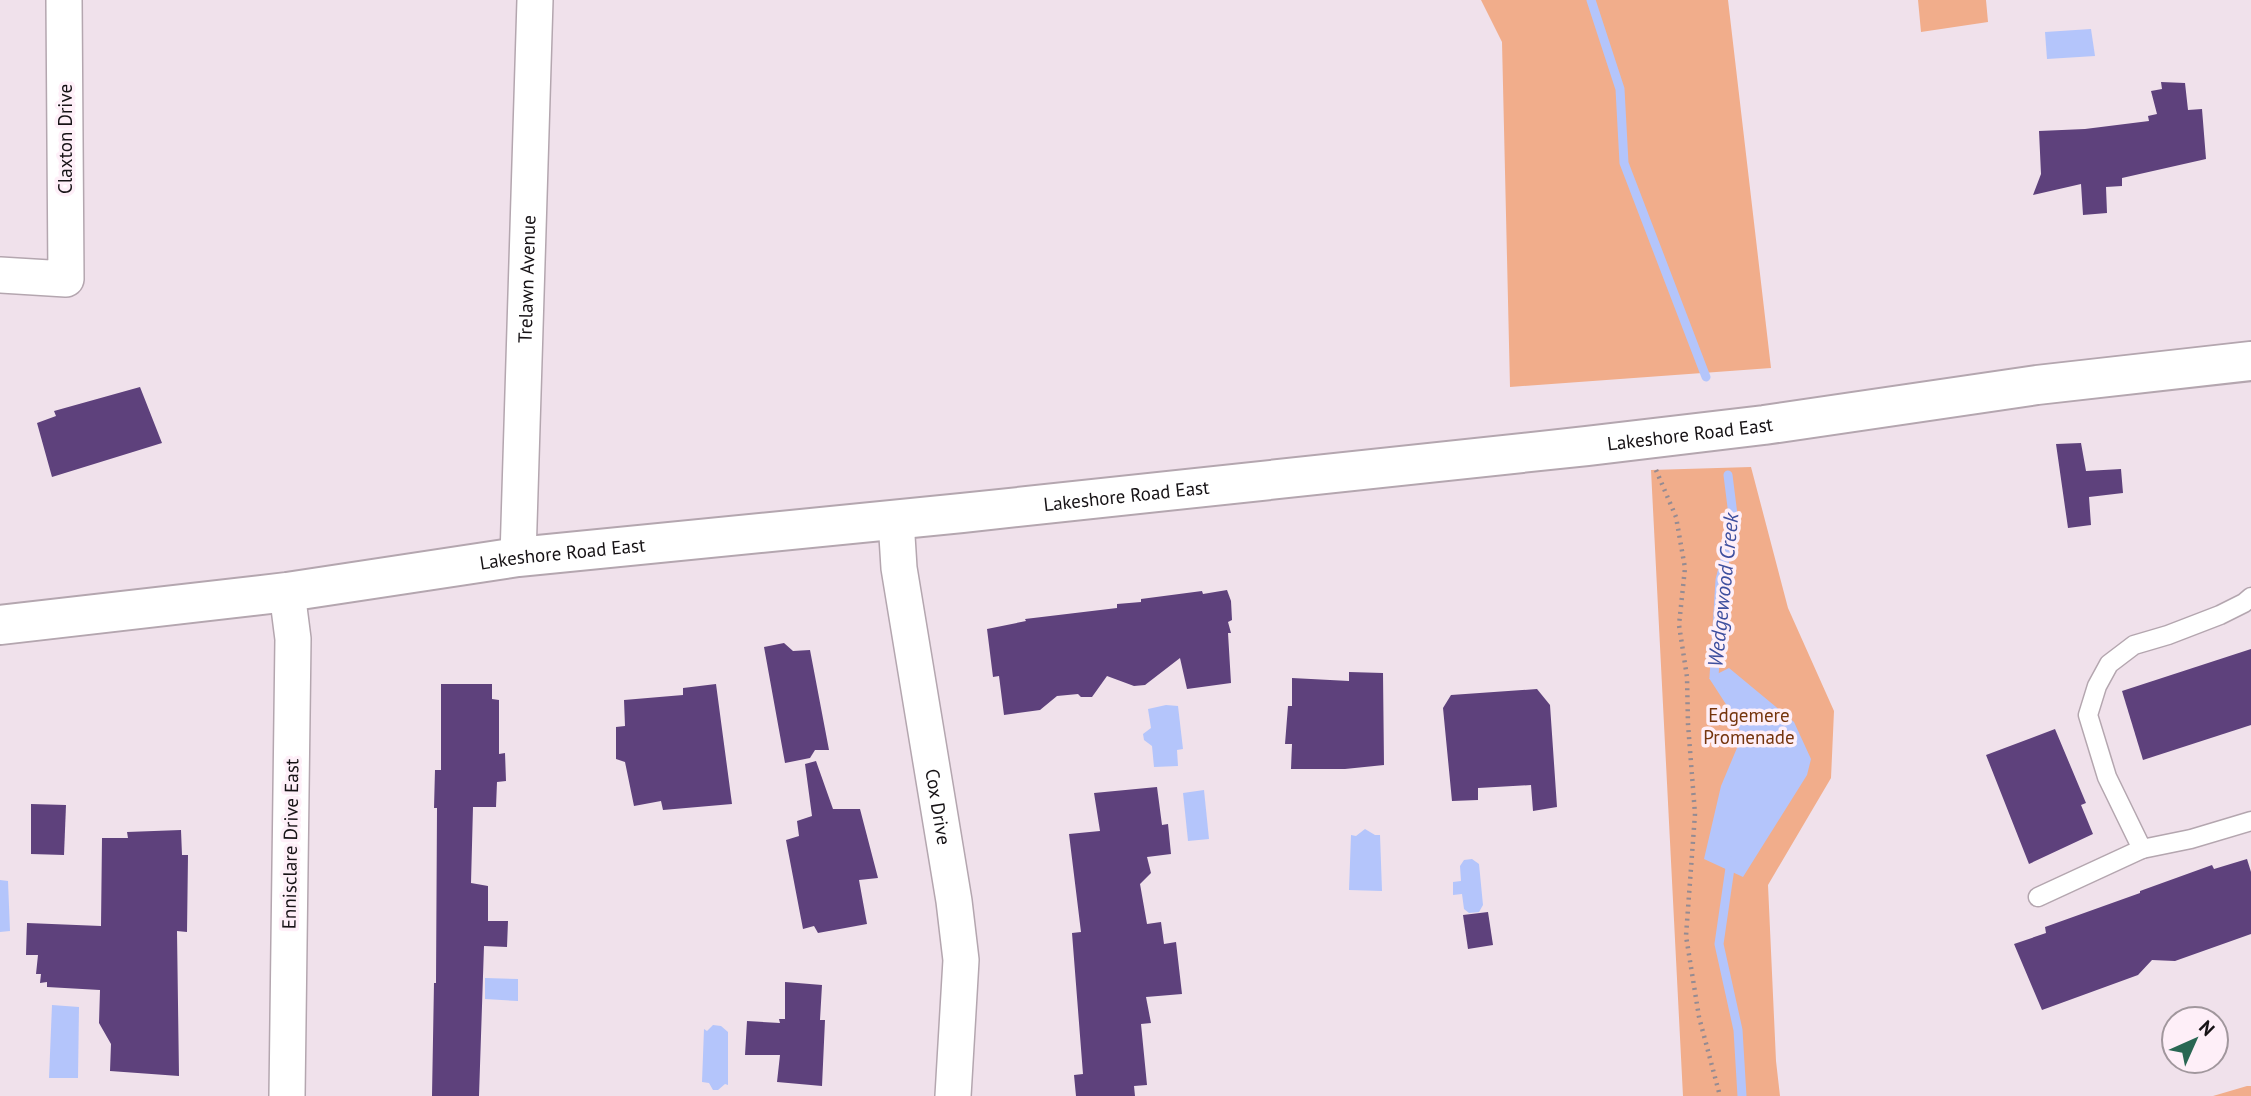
<svg xmlns="http://www.w3.org/2000/svg" width="2251" height="1096" viewBox="0 0 2251 1096" font-family="'PT Sans',sans-serif">
	<style>
		.green { fill: #f1ad8b }
		.water { fill: #b4c5fb }
		.lines { fill: none; stroke-linecap: round; stroke-linejoin: round }
		.stream { stroke: #b4c5fb; stroke-width: 9 }
		.building { fill: #5e417c }
		.service-casing { stroke: #b4a6af; stroke-width: 21 }
		.minor-casing { stroke: #b4a6af; stroke-width: 38 }
		.primary-casing { stroke: #b4a6af; stroke-width: 42 }
		.path { stroke: #958b92; stroke-width: 4.5; stroke-dasharray: 2 5; stroke-linecap: butt }
		.service { stroke: #fff; stroke-width: 18 }
		.minor { stroke: #fff; stroke-width: 35 }
		.primary { stroke: #fff; stroke-width: 38 }
		.labels { text-anchor: middle; dominant-baseline: central; stroke-width: 7; stroke-linejoin: round; paint-order: stroke }
		.street-label { font-size: 19px; fill: #161215; stroke: #feeff8 }
		.park-label { font-size: 19px; fill: #75350d; stroke: #feeff8 }
		.water-label { font-size: 21px; font-style: italic; fill: #3e4f9e; stroke: #feeff8 }
	</style>
	<rect width="100%" height="100%" fill="#f0e1eb"/>
	<g class="green">
		<path d="M1481 0H1728L1771 368 1510 387 1502 42Z"/>
		<path d="M1918 0H1986L1988 22 1921 32Z"/>
		<path d="M1751 467 1788 608 1834 711 1831 778 1768 885 1776 1061 1780 1096H1683L1651 470Z"/>
		<path d="M2247 1086H2251V1096H2213Z"/>
	</g>
	<g class="water">
		<path d="M2091 29 2095 56 2047 59 2045 32Z"/>
		<path d="M1729 668 1794 722 1811 759 1807 775 1743 877 1704 859 1721 786 1742 736 1731 712 1709 678Z"/>
		<path d="M1166 705 1178 706 1183 749 1177 750 1178 766 1154 767 1152 746 1144 740 1143 734 1151 728 1148 709Z"/>
		<path d="M1204 790 1209 839 1188 841 1183 793Z"/>
		<path d="M1365 829 1375 835H1380L1382 891 1349 890 1351 835 1356 836Z"/>
		<path d="M1472 859 1479 864 1483 905 1479 912 1469 913 1464 909 1462 894 1453 895V882L1461 881 1460 866 1464 860Z"/>
		<path d="M0 880 8 881 10 931 0 932Z"/>
		<path d="M485 978 518 979V1001L485 999Z"/>
		<path d="M52 1005 79 1007 78 1078H49Z"/>
		<path d="M713 1025 721 1026 728 1032V1085L725 1084 718 1090H713L709 1083 702 1082 704 1029 707 1031Z"/>
	</g>
	<g class="lines">
		<g class="stream">
			<path d="M1591 0 1620 89 1624 163 1706 377"/>
			<path d="M1721 685 1714 677 1720 580 1734 523 1728 475"/>
			<path d="M1731 861 1719 944 1738 1030 1742 1096"/>
		</g>
	</g>
	<g class="building">
		<path d="M2161 82 2185 83 2188 110 2202 109 2206 159 2122 178V186L2106 187 2107 213 2083 215 2081 184 2033 195 2041 174 2039 131 2085 129 2149 121 2148 116 2157 114 2151 91 2162 89Z"/>
		<path d="M140 387 162 443 52 477 37 423 56 416 54 411Z"/>
		<path d="M2081 443 2086 471 2121 469 2123 493 2089 497 2091 525 2068 528 2056 444Z"/>
		<path d="M1227 590 1231 601 1232 620 1228 622 1231 633H1228L1231 683 1187 689 1180 658 1145 685 1134 686 1107 676 1092 697H1081L1078 694 1057 696 1040 710 1004 715 999 676 993 677 987 629 1026 621 1025 619 1117 608V604L1141 602V599L1202 591 1203 594Z"/>
		<path d="M784 643 793 651 810 650 829 750H815L810 758 785 763 764 647Z"/>
		<path d="M2251 649V725L2143 760 2122 691Z"/>
		<path d="M1349 672 1383 673 1384 765 1345 769H1291L1292 744H1285L1288 706H1292V678L1349 681Z"/>
		<path d="M441 684H492V699L499 700V754L505 753 506 781 497 782 496 807H473L471 883 488 886V921H508L507 947 484 946 479 1096H432L434 983H436L437 808H434L435 770H441Z"/>
		<path d="M716 684 732 804 663 810 661 801 634 806 625 762 616 759V727L625 726 624 700 683 695V688Z"/>
		<path d="M1537 689 1550 705 1557 807 1533 811 1531 785 1478 788V800L1452 801 1443 708 1451 695Z"/>
		<path d="M2055 729 2086 803 2081 805 2093 834 2029 864 1986 755Z"/>
		<path d="M816 761 833 809H860L878 878 859 880 867 924 818 933 814 926 803 929 786 840 799 836 797 821 812 816 805 764Z"/>
		<path d="M1157 787 1162 825 1168 824 1171 854 1147 857 1151 873 1140 884 1147 924 1161 922 1164 944 1176 942 1182 994 1146 997 1151 1023 1141 1024 1147 1085 1134 1086 1135 1096H1076L1074 1075 1083 1074 1072 933 1081 932 1069 834 1100 831 1094 793Z"/>
		<path d="M31 804 66 805 64 855 31 854Z"/>
		<path d="M181 830 182 855H188L187 932 177 931 179 1076 110 1071 111 1044 99 1023 100 990 47 987V982L40 983 41 974H36L38 955H26L27 923 101 926 102 838H128L127 832Z"/>
		<path d="M2247 859 2251 872V934L2175 961 2152 960 2138 975 2042 1010 2014 944 2046 933 2045 927 2140 893V891L2212 865 2214 869Z"/>
		<path d="M1488 912 1493 945 1468 949 1463 915Z"/>
		<path d="M785 982 822 985 820 1020H825L822 1086 777 1082 780 1055H745L747 1021 780 1023 779 1019H785Z"/>
	</g>
	<g class="lines">
		<g class="service-casing">
			<g id="service">
				<path d="M2251 597 2244 603 2220 615 2168 635 2134 645 2109 664 2097 686 2088 715 2107 777 2142 849 2191 839 2251 821"/>
				<path d="M2038 897 2142 849"/>
			</g>
		</g>
		<g class="minor-casing">
			<g id="minor">
				<path d="M0 275 66 279 64 0"/>
				<path id="s1" d="M896 520 899 568 954 901 961 960 953 1096"/>
				<path id="s2" d="M518 557 535 0"/>
				<path d="M287 592 293 639 287 1096"/>
			</g>
		</g>
		<g class="primary-casing">
			<g id="primary">
				<path id="s3" d="M0 625 287 592 518 557 962 513 1587 446 1764 425 2037 385 2251 361"/>
			</g>
		</g>
		<path class="path" d="M1656 470 1676 517 1685 568 1679 625 1687 677 1688 724 1695 814 1686 936 1699 1017 1720 1096"/>
		<use href="#service" class="service"/>
		<use href="#minor" class="minor"/>
		<use href="#primary" class="primary"/>
	</g>
	<g class="labels">
		<g class="street-label">
			<text transform="translate(65 139) rotate(-90)">Claxton Drive</text>
			<text stroke="none"><textPath href="#s2" startOffset="278">Trelawn Avenue</textPath></text>
			<text stroke="none"><textPath href="#s3" startOffset="1701">Lakeshore Road East</textPath></text>
			<text stroke="none"><textPath href="#s3" startOffset="1134">Lakeshore Road East</textPath></text>
			<text stroke="none"><textPath href="#s3" startOffset="567">Lakeshore Road East</textPath></text>
			<text stroke="none"><textPath href="#s1" startOffset="290">Cox Drive</textPath></text>
			<text transform="translate(290 844) rotate(-89)">Ennisclare Drive East</text>
		</g>
		<g class="park-label">
			<text x="1749" y="715">Edgemere<tspan x="1749" dy="22">Promenade</tspan></text>
		</g>
		<g class="water-label">
			<text transform="translate(1723 590) rotate(-84)">Wedgewood Creek</text>
		</g>
	</g>
	<g transform="translate(2195 1040) rotate(45)"><circle r="33" fill="#feeff8" stroke="#a1979d" stroke-width="2"/>
	<path d="M0-5L12 26L0 18L-12 26Z" fill="#296753"/>
	<text y="-10" font-size="19" font-weight="bold" text-anchor="middle" fill="#161215">N</text>
	</g>
</svg>
